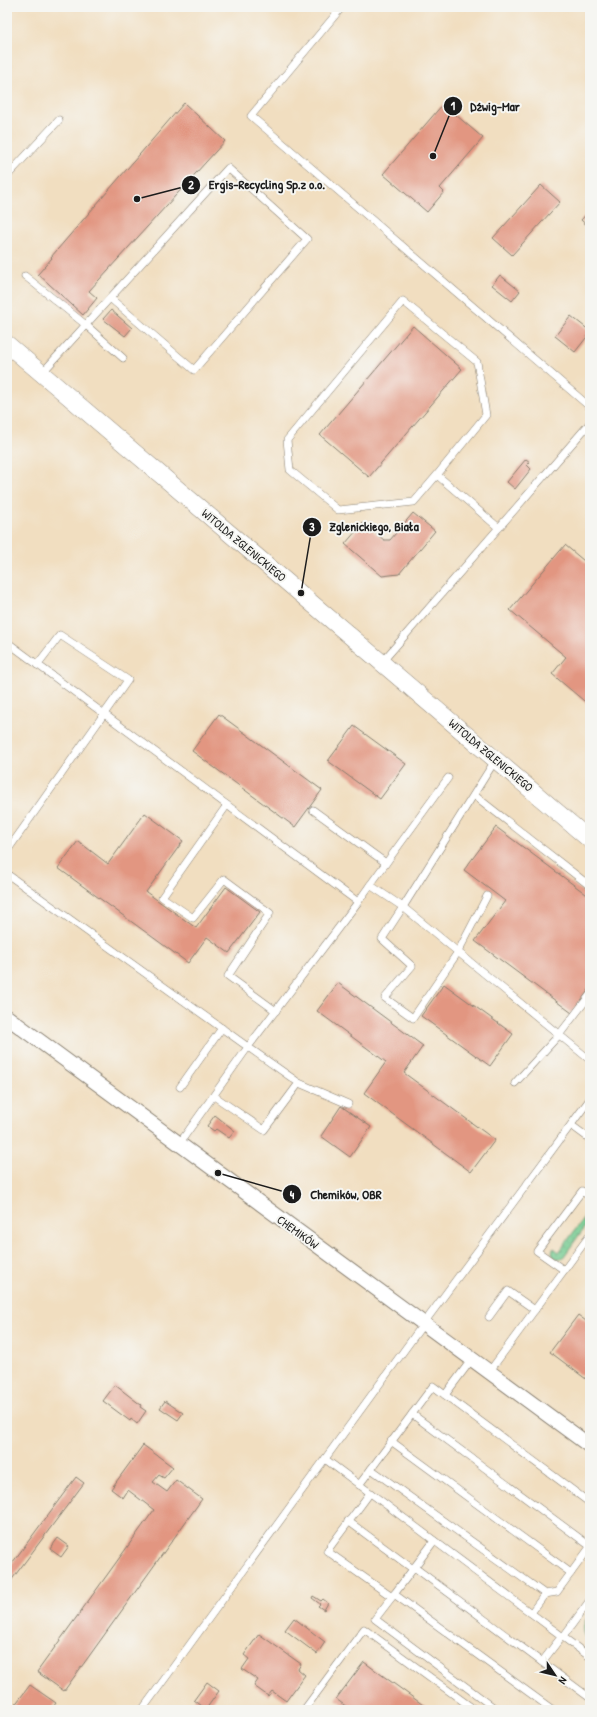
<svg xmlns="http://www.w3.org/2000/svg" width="597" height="1717" viewBox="0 0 597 1717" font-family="'Patrick Hand',sans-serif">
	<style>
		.grass { fill: url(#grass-dots); stroke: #487356 }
		.building { fill: #e29681 }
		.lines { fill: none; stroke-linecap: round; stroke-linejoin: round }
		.service-casing { stroke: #867d6e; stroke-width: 8 }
		.minor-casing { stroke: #867d6e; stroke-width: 16 }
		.tertiary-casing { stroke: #867d6e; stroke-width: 18 }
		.service { stroke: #fff; stroke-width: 7 }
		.minor { stroke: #fff; stroke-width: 14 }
		.tertiary { stroke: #fff; stroke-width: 17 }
		.labels { text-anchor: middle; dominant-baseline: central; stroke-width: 4; stroke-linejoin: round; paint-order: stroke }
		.street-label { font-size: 12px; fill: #1c1c1c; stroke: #f6f6f2 }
		.leader { fill: none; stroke: #1c1c1c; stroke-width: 1.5 }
		.callout-dot { fill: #1c1c1c; stroke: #f6f6f2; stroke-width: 1.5 }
		.mark-label { font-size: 12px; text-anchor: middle; font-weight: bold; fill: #fff }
		.callout-label { font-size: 13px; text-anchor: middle; font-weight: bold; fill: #1c1c1c; stroke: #f6f6f2; stroke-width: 4; stroke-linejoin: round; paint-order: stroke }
	</style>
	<defs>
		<pattern id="grass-dots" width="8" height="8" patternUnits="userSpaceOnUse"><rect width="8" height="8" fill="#73ca8f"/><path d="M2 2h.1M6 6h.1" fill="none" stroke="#63ad7b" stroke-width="1.8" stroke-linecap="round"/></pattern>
	</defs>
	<rect width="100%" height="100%" fill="#f6f6f2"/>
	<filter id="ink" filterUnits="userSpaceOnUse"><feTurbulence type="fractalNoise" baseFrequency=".025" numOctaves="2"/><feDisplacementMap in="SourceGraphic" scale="8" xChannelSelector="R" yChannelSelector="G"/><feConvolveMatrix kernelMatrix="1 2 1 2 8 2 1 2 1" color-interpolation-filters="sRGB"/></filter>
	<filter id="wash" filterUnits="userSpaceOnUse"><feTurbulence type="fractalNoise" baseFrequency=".012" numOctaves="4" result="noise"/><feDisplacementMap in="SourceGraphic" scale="16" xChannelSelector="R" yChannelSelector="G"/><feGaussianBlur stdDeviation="0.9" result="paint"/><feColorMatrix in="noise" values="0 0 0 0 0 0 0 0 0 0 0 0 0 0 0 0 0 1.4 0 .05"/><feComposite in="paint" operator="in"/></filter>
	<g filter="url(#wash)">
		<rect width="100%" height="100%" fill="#f1dec0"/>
		<g class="grass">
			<path d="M588 1204 590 1205V1220L562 1259 555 1258C552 1255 551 1251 554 1248L559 1252 589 1211 583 1207Z"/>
			<path d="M589 1615 590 1642 588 1643C583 1632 581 1625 589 1615Z"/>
		</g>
		<g id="blocks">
			<g class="building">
				<path d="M184 103 225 141 89 291 97 298 83 315 38 274 52 258 51 257Z"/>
				<path d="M443 104 483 138 440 188 444 192 427 212 383 174Z"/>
				<path d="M541 185 560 202 512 255 493 238Z"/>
				<path d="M590 210V228L581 220Z"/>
				<path d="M500 275 520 291 512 301 492 285Z"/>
				<path d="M111 310 132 328 125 336 103 319Z"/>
				<path d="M571 316 590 331V333L575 352 555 336Z"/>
				<path d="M413 326 462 369 369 477 320 435Z"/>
				<path d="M526 459 530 462 527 465 531 469 515 489 507 482Z"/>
				<path d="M413 513 435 531 399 574 382 576 345 544 363 523 384 540H390Z"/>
				<path d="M565 545 590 566V706L552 674 566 657 510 610Z"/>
				<path d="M219 714 322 790 295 827 192 751Z"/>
				<path d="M354 726 406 764 380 799 328 761Z"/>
				<path d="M145 813 183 841 146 892 196 928 226 887 260 912 229 953 207 937 188 963 58 868 78 841 108 864Z"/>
				<path d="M496 827 590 897V988L572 1013 475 941 505 901 464 870Z"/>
				<path d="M338 983 423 1046 404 1073 495 1140 471 1172 364 1093 386 1062 317 1011Z"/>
				<path d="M444 984 513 1034 490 1066 421 1016Z"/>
				<path d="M341 1106 371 1127 350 1157 321 1136Z"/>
				<path d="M215 1115 235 1131 229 1138 216 1129 214 1131 207 1126Z"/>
				<path d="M578 1315 590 1324V1382L550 1352Z"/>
				<path d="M115 1385 141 1405 140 1407 146 1411 137 1424 131 1419 130 1421 103 1401Z"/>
				<path d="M165 1401 183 1413 178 1420 160 1408Z"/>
				<path d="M143 1445 173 1467 164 1478 159 1475 153 1482 167 1492 176 1480 202 1499 64 1691 37 1672 154 1510 128 1490 123 1498 111 1489Z"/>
				<path d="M76 1477 84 1483 7 1586V1570Z"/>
				<path d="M58 1538 69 1546 61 1557 50 1549Z"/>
				<path d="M313 1596 321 1601 323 1599 328 1603 324 1610 318 1606 320 1604 312 1598Z"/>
				<path d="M294 1618 325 1642 317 1654 285 1630Z"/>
				<path d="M259 1634 301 1664 298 1669 305 1675 286 1701 272 1691 268 1696 254 1686 258 1680 242 1669 249 1659 244 1655Z"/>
				<path d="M364 1662 430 1710H351L336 1699Z"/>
				<path d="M207 1682 219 1691 206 1709 194 1700Z"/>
				<path d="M30 1685 56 1703 51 1710H11Z"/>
			</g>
		</g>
	</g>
	<g filter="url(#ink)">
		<use href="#blocks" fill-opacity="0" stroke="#867d6e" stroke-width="1"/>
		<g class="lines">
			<g class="service-casing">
				<g id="service">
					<path d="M342 7 251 116 590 407"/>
					<path d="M7 176 59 120"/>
					<path d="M25 276 86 325 123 358"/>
					<path d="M42 373 228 168 307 239 194 370 110 298"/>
					<path d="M437 475 486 415 477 362 403 301 287 440 290 470 338 510 414 502 437 475 499 528"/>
					<path d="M7 642 358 902 370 885 403 907 496 759"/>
					<path d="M382 662 590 423"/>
					<path d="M474 795 590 886"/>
					<path d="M227 805 162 897 193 918 224 879 270 913 228 976 276 1011"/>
					<path d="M313 810 386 863"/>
					<path d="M7 851 128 680 60 635 37 665"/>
					<path d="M7 874 248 1047 179 1144"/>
					<path d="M370 885 448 778"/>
					<path d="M487 896 458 952 413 1018 385 998 412 966 382 939 403 907 590 1060"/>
					<path d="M299 1083 348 1104"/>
					<path d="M515 1083 559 1035 590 995"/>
					<path d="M180 1087 222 1028"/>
					<path d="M214 1096 264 1130 299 1083 248 1047 358 902"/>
					<path d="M571 1125 590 1139"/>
					<path d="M564 1270 537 1251 582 1191 590 1197"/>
					<path d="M489 1317 508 1291 535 1310"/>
					<path d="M489 1372 590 1235"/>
					<path d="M445 1395 472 1359"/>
					<path d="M412 1414 590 1546"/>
					<path d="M391 1441 571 1573"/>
					<path d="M325 1459 563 1637"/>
					<path d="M359 1485 371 1469"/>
					<path d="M370 1493 327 1551 392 1597 434 1541"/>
					<path d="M590 1503 433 1386 371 1469 545 1594 557 1592 590 1547"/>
					<path d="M348 1521 413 1569"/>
					<path d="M414 1567 590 1698"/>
					<path d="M394 1594 553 1710"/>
					<path d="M392 1597 375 1619 497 1710"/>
					<path d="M590 1600 563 1637 590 1657"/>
					<path d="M531 1613 545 1594"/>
					<path d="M542 1662 562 1636"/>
					<path d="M142 1710 424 1323 590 1099"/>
					<path d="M304 1710 364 1629 475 1710"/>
				</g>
			</g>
			<g class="minor-casing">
				<path id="minor" d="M7 1017 590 1446"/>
			</g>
			<g class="tertiary-casing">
				<path id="tertiary" d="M7 344 590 840"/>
			</g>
			<use href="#service" class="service"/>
			<use href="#minor" class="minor"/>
			<use href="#tertiary" class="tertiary"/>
		</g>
	</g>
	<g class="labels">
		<g class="street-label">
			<text transform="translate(244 545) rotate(40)">WITOLDA ZGLENICKIEGO</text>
			<text transform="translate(491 755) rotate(40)">WITOLDA ZGLENICKIEGO</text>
			<text transform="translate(298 1232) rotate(36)">CHEMIKÓW</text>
		</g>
	</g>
	<path class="leader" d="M433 156L453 106M137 199L191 185M301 593L312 527M218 1173L292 1194"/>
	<g class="callout-dot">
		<circle cx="433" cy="156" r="4"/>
		<circle cx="137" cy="199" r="4"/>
		<circle cx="301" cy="593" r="4"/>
		<circle cx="218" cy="1173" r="4"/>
		<circle cx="453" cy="106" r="10"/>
		<circle cx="191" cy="185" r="10"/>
		<circle cx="312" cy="527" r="10"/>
		<circle cx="292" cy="1194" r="10"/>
	</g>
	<g class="mark-label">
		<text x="453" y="110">1</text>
		<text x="191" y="189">2</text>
		<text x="312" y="531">3</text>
		<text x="292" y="1199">4</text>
	</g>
	<g class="callout-label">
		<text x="495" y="111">Dźwig-Mar</text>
		<text x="267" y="189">Ergis-Recycling Sp.z o.o.</text>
		<text x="374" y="531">Zglenickiego, Biała</text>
		<text x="346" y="1199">Chemików, OBR</text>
	</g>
	<rect width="597" height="1717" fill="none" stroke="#f6f6f2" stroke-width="24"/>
	<g transform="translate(555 1675) rotate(125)" stroke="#f6f6f2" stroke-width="3" paint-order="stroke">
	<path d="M0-3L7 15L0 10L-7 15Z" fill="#1c1c1c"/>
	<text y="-6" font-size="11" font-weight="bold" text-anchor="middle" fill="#1c1c1c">N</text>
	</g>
</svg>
